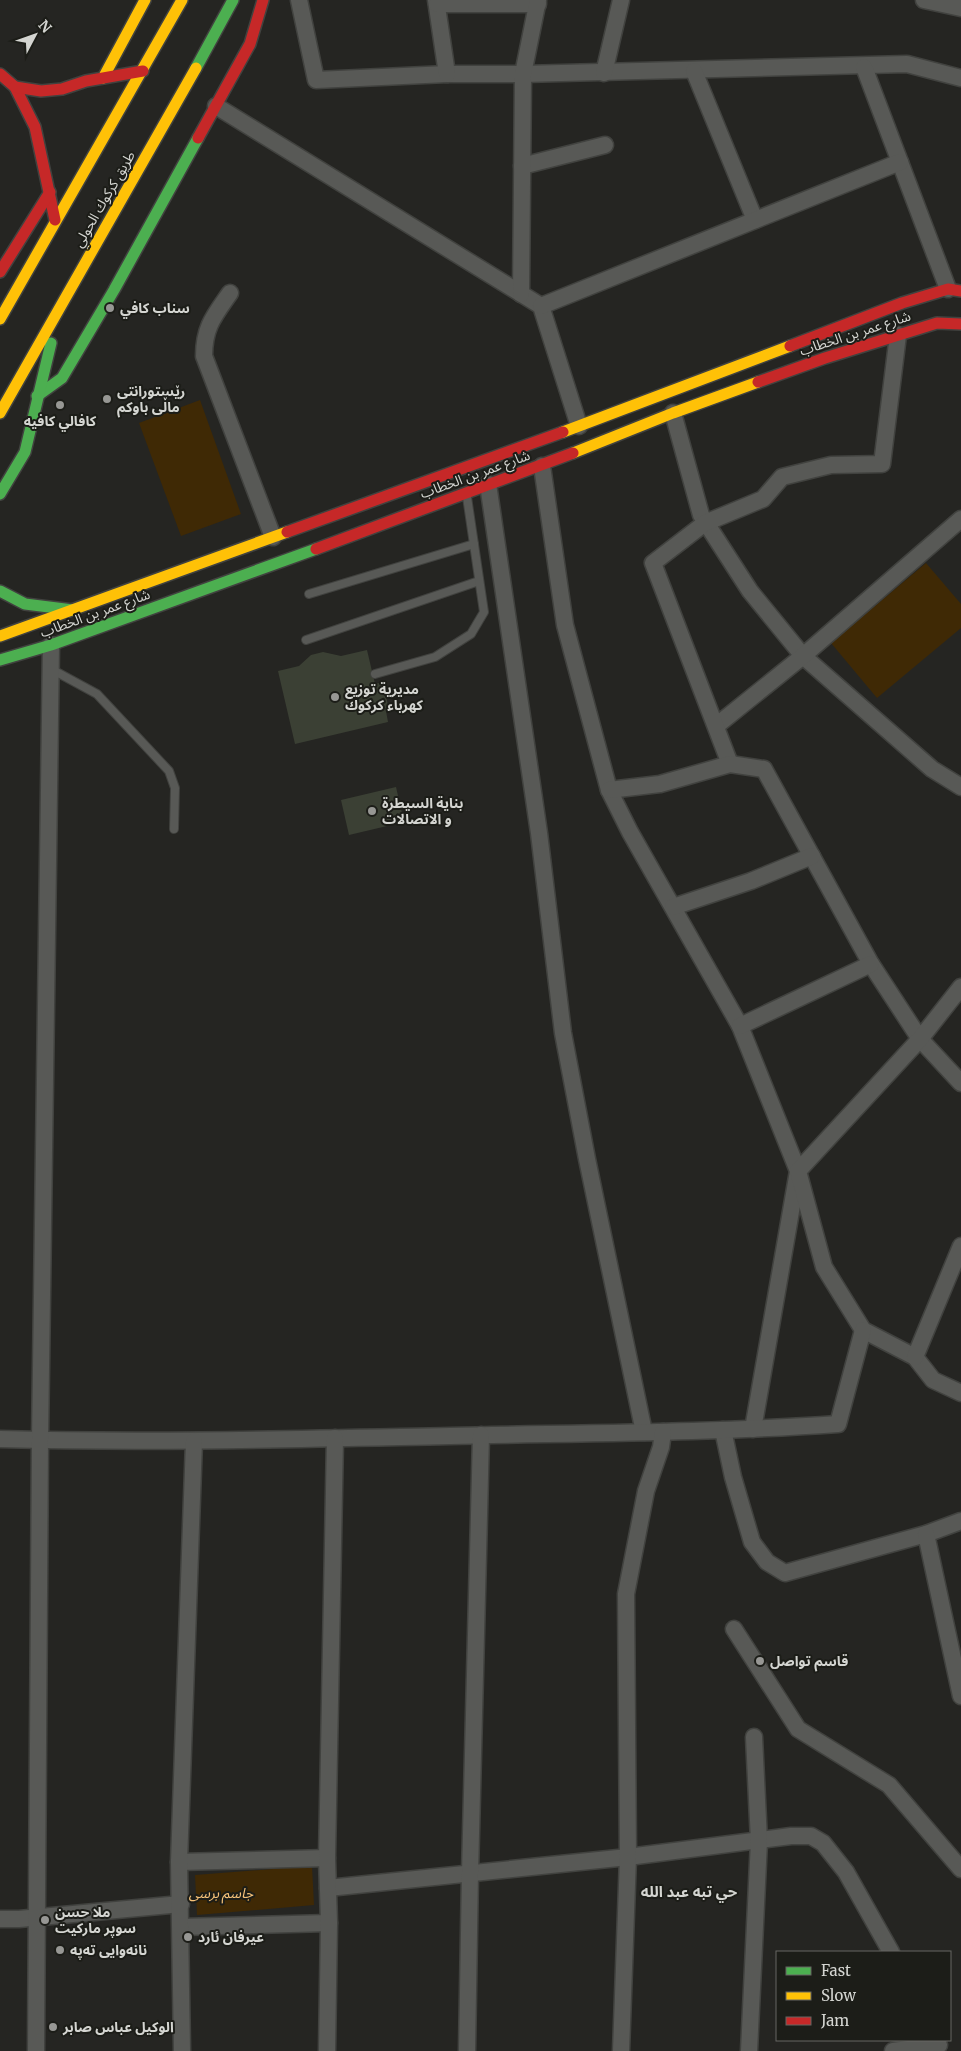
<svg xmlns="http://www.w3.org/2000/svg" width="961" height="2051" viewBox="0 0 961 2051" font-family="Merriweather,'Noto Sans Arabic',serif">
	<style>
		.green { fill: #3f2905 }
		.building { fill: #3b4034 }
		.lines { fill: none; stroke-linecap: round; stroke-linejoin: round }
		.lane-casing { stroke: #41423f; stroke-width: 10 }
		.street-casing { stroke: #41423f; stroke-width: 19 }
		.fast-casing { stroke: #41423f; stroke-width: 14 }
		.slow-casing { stroke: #41423f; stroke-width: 14 }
		.jam-casing { stroke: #41423f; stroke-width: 14 }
		.lane { stroke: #585956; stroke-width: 8 }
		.street { stroke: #585956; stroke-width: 16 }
		.fast { stroke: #4caf50; stroke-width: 11 }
		.slow { stroke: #ffc107; stroke-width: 11 }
		.jam { stroke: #c62828; stroke-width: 11 }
		.poi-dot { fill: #979794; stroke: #1c1d18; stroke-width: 2 }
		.labels { text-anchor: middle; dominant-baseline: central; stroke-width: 4; stroke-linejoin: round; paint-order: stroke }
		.street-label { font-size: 14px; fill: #d4d5d1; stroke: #1c1d18 }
		.poi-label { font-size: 14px; font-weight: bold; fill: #d4d5d1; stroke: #1c1d18; text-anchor: start }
		.park-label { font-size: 14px; font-style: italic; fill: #f6c279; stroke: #1c1d18 }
		.neighbourhood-label { font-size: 15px; font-weight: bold; fill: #d4d5d1; stroke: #1c1d18 }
	</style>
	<rect width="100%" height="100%" fill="#252522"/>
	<g class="green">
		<path d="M200 400 241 514 181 536 139 423Z"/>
		<path d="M926 563 961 604V628L877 698 831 643Z"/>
		<path d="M312 1866 314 1905 197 1915 195 1875Z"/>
	</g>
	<g class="building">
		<path d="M367 650 375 684 383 682 389 710 386 711 388 722 295 744 278 671 299 666 311 655 323 652 341 656Z"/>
		<path d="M396 787 404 822 349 835 341 800Z"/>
	</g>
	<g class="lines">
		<g class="lane-casing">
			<g id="lane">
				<path d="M309 594 474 544"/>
				<path d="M306 640 479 581"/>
				<path d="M51 669 97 694 169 771 175 788 174 829"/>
				<path d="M375 674 435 657 471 634 484 612 467 497"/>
			</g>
		</g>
		<g class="street-casing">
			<g id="street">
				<path d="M299 0 316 80 447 74H523L907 64 961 78"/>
				<path d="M436 0 447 74"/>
				<path d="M924 0 961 8"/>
				<path d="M437 4H538"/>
				<path d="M864 67 948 289"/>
				<path d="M694 71 755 220"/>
				<path d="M604 73 621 0"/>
				<path d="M216 106 541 306 579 426"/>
				<path d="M522 166 605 145"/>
				<path d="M230 293C214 316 204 327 204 356L273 537"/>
				<path d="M521 294 523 74 538 0"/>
				<path d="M541 306 900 162"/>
				<path d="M673 413 701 515 750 591 803 656 932 769 961 787"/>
				<path d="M542 466 565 625 609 790 630 832 740 1026 798 1171 753 1429"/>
				<path d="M488 484 539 833 563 1033 587 1159 644 1432"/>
				<path d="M716 726 803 656 961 519"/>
				<path d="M730 764 653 563 705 523 763 499 782 477 831 465 882 464 898 335"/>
				<path d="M609 790 660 784 730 764 764 769 871 964 920 1039 961 1083"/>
				<path d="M673 907 751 881 812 856"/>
				<path d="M961 987 920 1039 798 1171 824 1267 863 1330 915 1357 933 1380 961 1393"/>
				<path d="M740 1026 871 964"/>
				<path d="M915 1357 961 1246"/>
				<path d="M723 1430 733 1477 752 1542 767 1562 785 1573 926 1534 961 1521"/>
				<path d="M0 1439C150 1443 300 1439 450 1436 579 1433 709 1433 838 1424L863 1330"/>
				<path d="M926 1534 961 1696"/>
				<path d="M734 1629 798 1729 889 1785 961 1869"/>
				<path d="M179 1862 327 1858"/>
				<path d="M328 1888 628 1857 791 1836H811L823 1843 846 1872 891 1952"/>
				<path d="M0 1919H19L181 1904"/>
				<path d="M181 1927 329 1923"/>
				<path d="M36 2051 40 1440 51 645"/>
				<path d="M182 2051 179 1862 194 1441"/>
				<path d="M327 2051 329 1923 327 1858 335 1438"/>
				<path d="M467 2051 470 1873 481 1435"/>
				<path d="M621 2051 628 1857 626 1594 646 1491 661 1447 663 1432"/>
				<path d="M749 2051 759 1841 754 1737"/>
				<path d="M893 2051 939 2045"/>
			</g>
		</g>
		<g class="fast-casing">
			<g id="fast">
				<path d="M196 68 233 0"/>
				<path d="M37 396 62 378 114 290 198 138"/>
				<path d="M0 494 25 452 51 343"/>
				<path d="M0 591 25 604 73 610"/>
				<path d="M0 660 51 645 316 549"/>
			</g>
		</g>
		<g class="slow-casing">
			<g id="slow">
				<path d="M103 78 145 0"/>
				<path d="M0 319 182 0"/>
				<path d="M0 413 196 68"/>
				<path d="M563 432 790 346"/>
				<path d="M573 453 673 413 758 382"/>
				<path d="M0 636 287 532"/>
			</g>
		</g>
		<g class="jam-casing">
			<g id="jam">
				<path d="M0 74 15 87 35 127 55 220"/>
				<path d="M15 87 41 91 62 89 86 81 143 71"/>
				<path d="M198 138 250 44 263 0"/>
				<path d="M0 272 50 192"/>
				<path d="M790 346 902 303 948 289 961 291"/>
				<path d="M758 382 825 358 937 323 961 324"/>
				<path d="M287 532 563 432"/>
				<path d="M316 549 573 453"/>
			</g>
		</g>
		<use href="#lane" class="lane"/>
		<use href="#street" class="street"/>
		<use href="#fast" class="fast"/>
		<use href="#slow" class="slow"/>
		<use href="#jam" class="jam"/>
	</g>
	<g class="poi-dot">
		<circle cx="110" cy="308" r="5"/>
		<circle cx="107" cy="399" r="5"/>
		<circle cx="60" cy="405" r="5"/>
		<circle cx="335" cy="697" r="5"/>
		<circle cx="372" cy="811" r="5"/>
		<circle cx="760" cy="1661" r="5"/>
		<circle cx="45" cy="1920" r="5"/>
		<circle cx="188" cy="1937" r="5"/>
		<circle cx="60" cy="1950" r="5"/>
		<circle cx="53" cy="2027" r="5"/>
	</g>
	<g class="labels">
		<g class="street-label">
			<text transform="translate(104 199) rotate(-60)">طريق كركوك الحولي</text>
			<text transform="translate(855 333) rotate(-18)">شارع عمر بن الخطاب</text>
			<text transform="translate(475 474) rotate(-20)">شارع عمر بن الخطاب</text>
			<text transform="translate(95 613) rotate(-20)">شارع عمر بن الخطاب</text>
		</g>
		<g class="poi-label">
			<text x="120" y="308">سناب كافي</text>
			<text x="117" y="391">رێستورانتی<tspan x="117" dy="16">ماڵی باوکم</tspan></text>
			<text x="60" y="421" text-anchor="middle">كافالي كافيه</text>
			<text x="345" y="689">مديرية توزيع<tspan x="345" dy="16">كهرباء كركوك</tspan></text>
			<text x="382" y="803">بناية السيطرة<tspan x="382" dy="16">و الاتصالات</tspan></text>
			<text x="770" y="1661">قاسم تواصل</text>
			<text x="55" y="1912">ملا حسن<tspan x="55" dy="16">سوپر ماركيت</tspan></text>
			<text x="198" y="1937">عیرفان ئارد</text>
			<text x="70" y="1950">نانەوایی تەپە</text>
			<text x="63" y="2027">الوكيل عباس صابر</text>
		</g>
		<g class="park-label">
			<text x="221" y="1893">جاسم برسی</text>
		</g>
		<g class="neighbourhood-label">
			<text x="689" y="1891">حي تبه عبد الله</text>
		</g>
	</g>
	<rect x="776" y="1951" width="175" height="90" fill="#1c1d18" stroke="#666762"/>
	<rect x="786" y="1967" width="25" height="8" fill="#4caf50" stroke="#666762"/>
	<text x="821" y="1976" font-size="15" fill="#d4d5d1">Fast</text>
	<rect x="786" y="1992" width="25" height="8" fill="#ffc107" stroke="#666762"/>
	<text x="821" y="2001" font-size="15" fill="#d4d5d1">Slow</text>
	<rect x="786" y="2017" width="25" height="8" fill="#c62828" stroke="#666762"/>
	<text x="821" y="2026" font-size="15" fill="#d4d5d1">Jam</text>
	<g transform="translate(35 35) rotate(49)" stroke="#1c1d18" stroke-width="4" paint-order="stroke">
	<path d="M0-4L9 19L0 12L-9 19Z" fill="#d4d5d1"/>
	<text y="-8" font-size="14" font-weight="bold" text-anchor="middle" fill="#d4d5d1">N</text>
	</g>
</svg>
